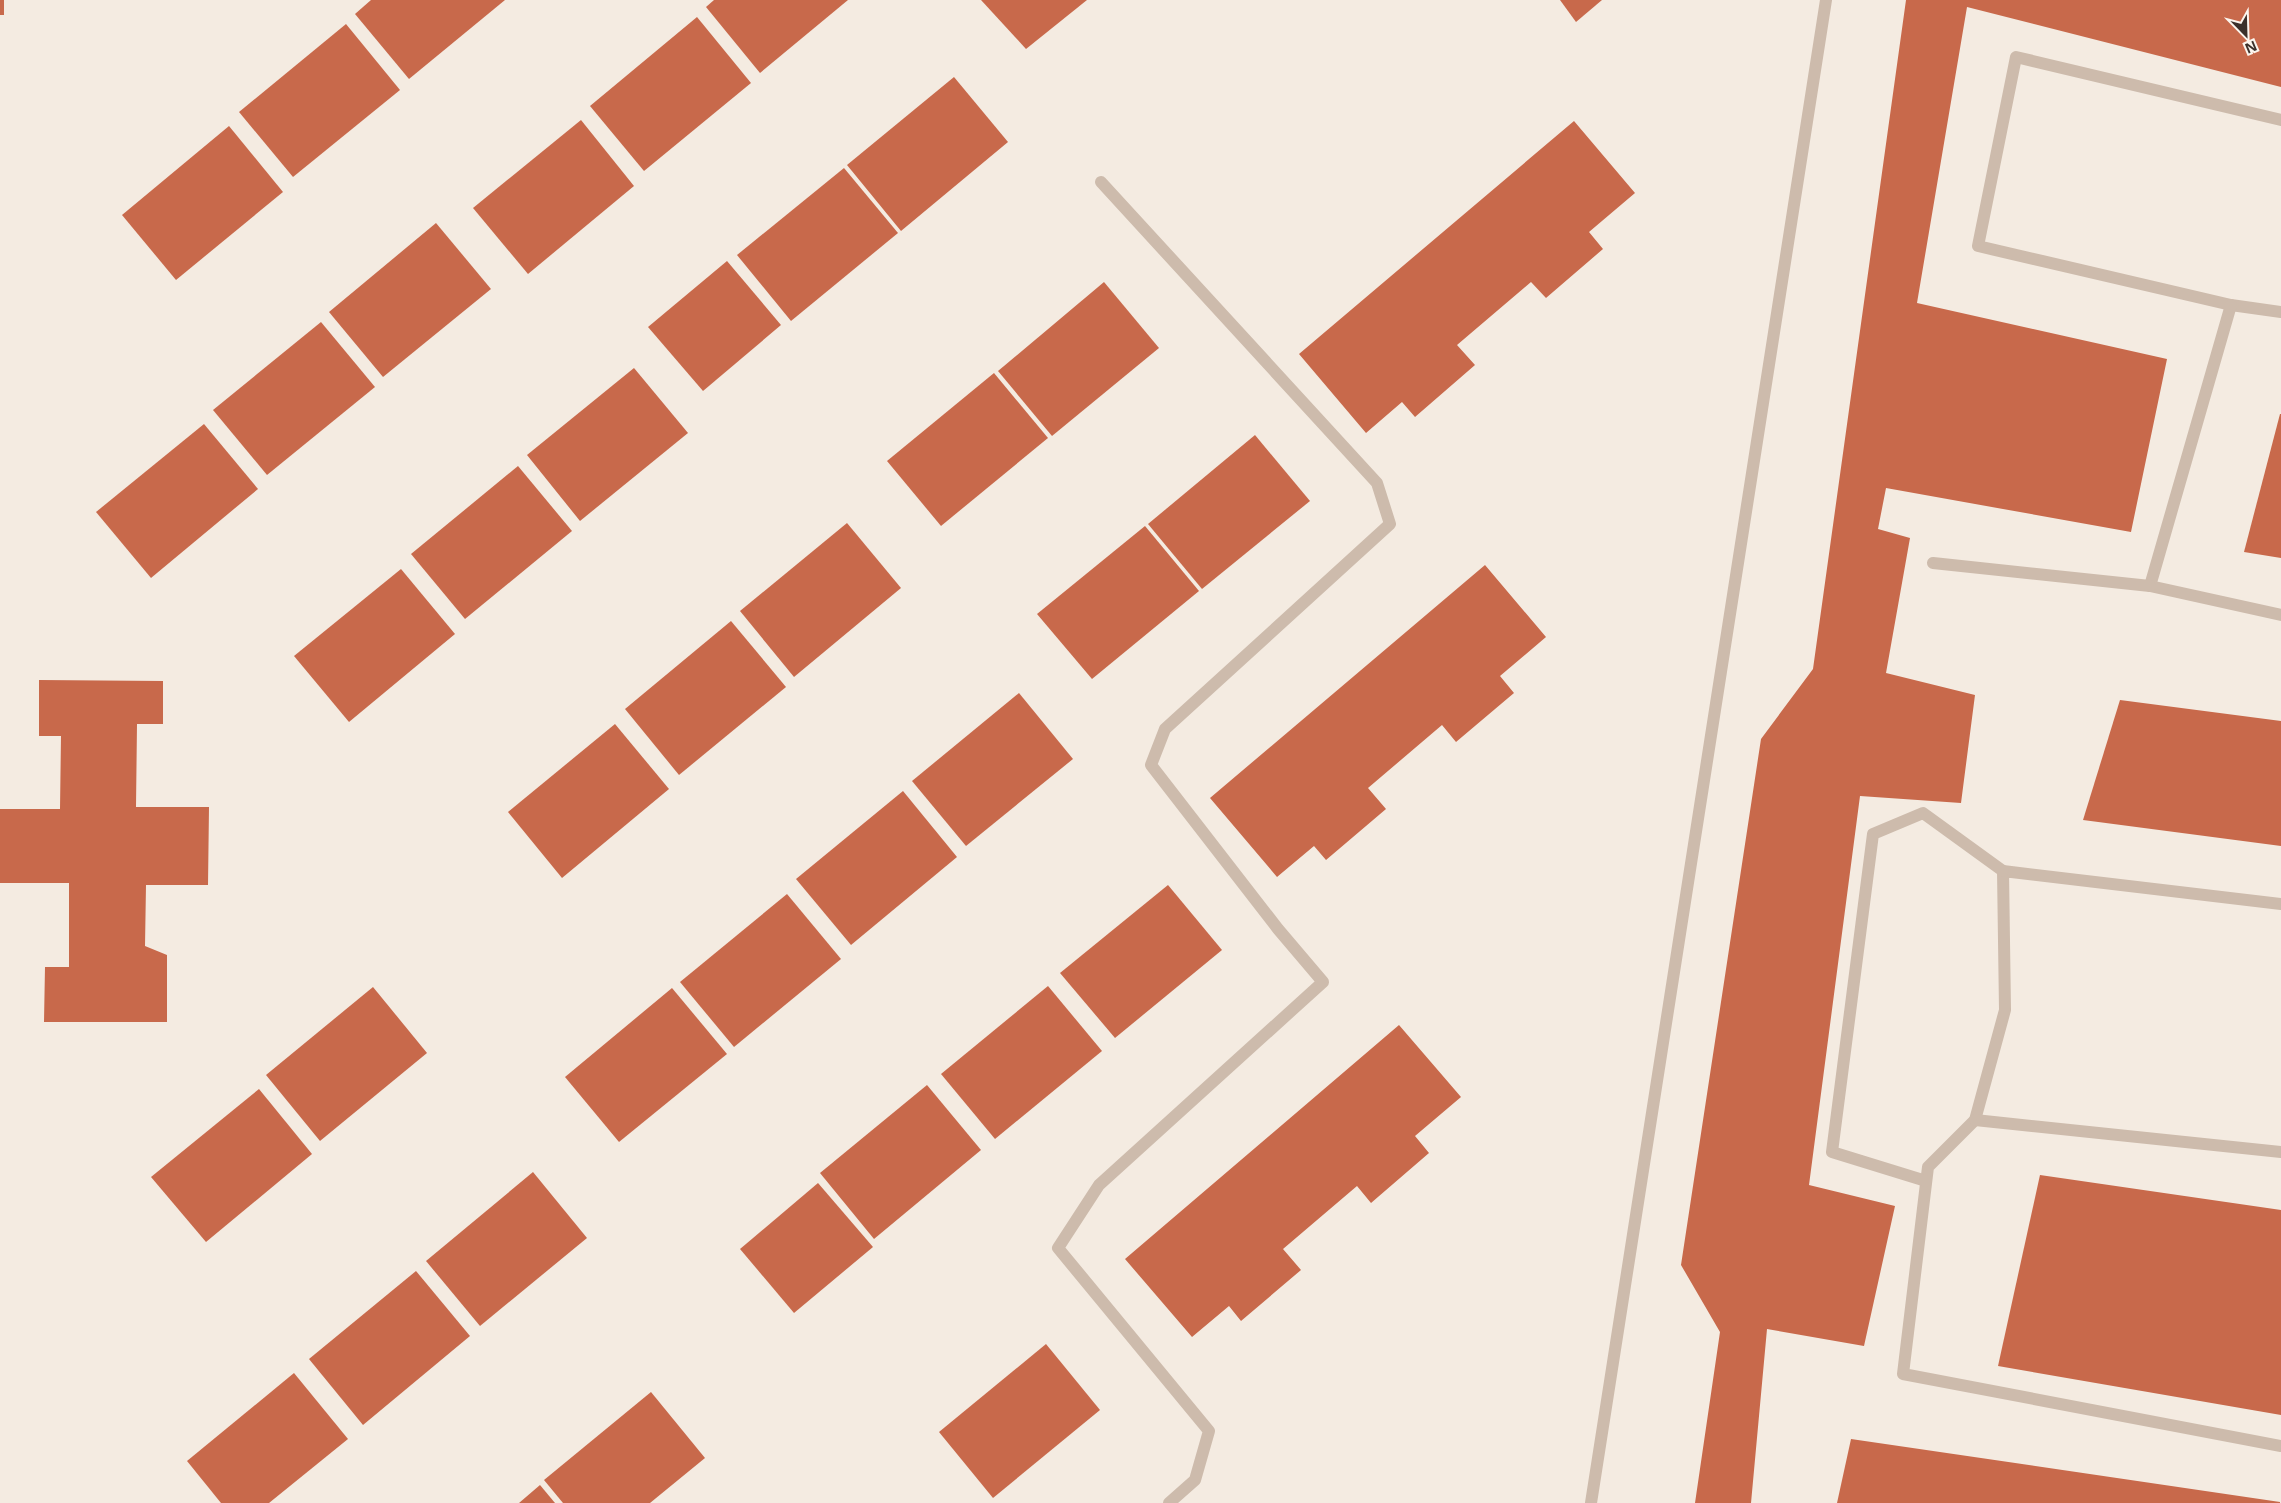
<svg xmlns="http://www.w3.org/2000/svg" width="2281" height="1503" viewBox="0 0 2281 1503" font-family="'Open Sans',sans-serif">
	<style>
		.building { fill: #c8694b }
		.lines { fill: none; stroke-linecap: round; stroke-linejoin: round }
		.street { stroke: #cdbbac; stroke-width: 12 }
	</style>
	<rect width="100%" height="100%" fill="#f4ebe1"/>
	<g class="building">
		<rect x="0" y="0" width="4" height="15"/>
		<path d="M371 0H505L409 79 355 14Z"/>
		<path d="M714 0H848L760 73 706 7Z"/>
		<path d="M981 0H1087L1026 49Z"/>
		<path d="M1560 0H1602L1576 22Z"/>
		<path d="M1906 0H2281V87L1967 7 1917 303 2167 359 2131 532 1886 488 1878 529 1910 538 1886 673 1975 695 1961 803 1860 796 1809 1185 1895 1206 1864 1346 1767 1329 1751 1503H1695L1720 1332 1681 1265 1761 739 1813 669Z"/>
		<path d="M697 17 751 83 644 171 590 106Z"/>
		<path d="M346 24 400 90 293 177 239 112Z"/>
		<path d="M954 77 1008 142 901 231 847 165Z"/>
		<path d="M581 120 634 186 528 274 473 208Z"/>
		<path d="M1574 121 1635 193 1589 232 1603 249 1546 298 1531 282 1457 345 1475 365 1415 417 1402 402 1366 433 1299 354Z"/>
		<path d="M229 126 283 192 176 280 122 215Z"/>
		<path d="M844 168 898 233 791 321 737 255Z"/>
		<path d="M436 223 491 289 383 377 329 312Z"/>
		<path d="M727 261 781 325 703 391 648 327Z"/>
		<path d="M1104 282 1159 348 1052 436 998 371Z"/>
		<path d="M321 322 375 387 267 475 213 410Z"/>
		<path d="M634 368 688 433 580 521 527 455Z"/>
		<path d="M994 373 1048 438 941 526 887 461Z"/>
		<path d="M2280 414H2281V558L2244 552Z"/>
		<path d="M204 424 258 489 151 578 96 512Z"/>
		<path d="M1255 435 1310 501 1202 589 1148 524Z"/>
		<path d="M518 466 572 531 465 619 411 554Z"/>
		<path d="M847 523 901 588 794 677 740 611Z"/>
		<path d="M1145 526 1199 591 1092 679 1037 614Z"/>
		<path d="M1485 565 1546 637 1500 676 1514 693 1456 742 1442 725 1368 788 1386 809 1326 860 1314 846 1277 877 1210 798Z"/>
		<path d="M401 569 455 634 349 722 294 656Z"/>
		<path d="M731 621 786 687 679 775 625 709Z"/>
		<path d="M39 680 163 681V724H137L136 807H209L208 885H146L145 946 167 955V1022H44L45 967H69V883H0V809H60L61 736H39Z"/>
		<path d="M1019 693 1073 759 966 846 912 781Z"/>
		<path d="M2120 700 2281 721V846L2083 820Z"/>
		<path d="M615 724 669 789 562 878 508 812Z"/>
		<path d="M903 791 957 857 851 945 796 879Z"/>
		<path d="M1168 885 1222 950 1115 1038 1060 973Z"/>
		<path d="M787 894 841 959 734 1047 680 982Z"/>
		<path d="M1048 986 1102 1051 995 1139 941 1074Z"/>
		<path d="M373 987 427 1053 320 1141 266 1075Z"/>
		<path d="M672 988 727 1054 619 1142 565 1077Z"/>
		<path d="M1399 1025 1461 1097 1415 1136 1429 1153 1371 1203 1357 1186 1283 1249 1301 1270 1241 1321 1229 1306 1192 1337 1125 1259Z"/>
		<path d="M927 1085 981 1150 874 1239 820 1173Z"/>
		<path d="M259 1089 312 1154 206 1242 151 1177Z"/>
		<path d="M533 1172 587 1238 480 1326 426 1261Z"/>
		<path d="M2040 1175 2281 1210V1415L1998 1366Z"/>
		<path d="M818 1183 873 1247 794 1313 740 1249Z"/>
		<path d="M416 1271 470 1336 363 1425 309 1359Z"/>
		<path d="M1046 1344 1100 1410 993 1498 939 1432Z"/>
		<path d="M294 1373 348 1439 269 1503H221L187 1461Z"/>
		<path d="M651 1392 705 1458 650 1503H563L544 1480Z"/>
		<path d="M1851 1439 2280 1502V1503H1837Z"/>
		<path d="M540 1485 555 1503H519Z"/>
	</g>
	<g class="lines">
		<g class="street">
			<path d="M2281 120 2016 57 1978 246 2231 305 2281 312"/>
			<path d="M1101 182 1377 483 1390 524 1165 729 1151 765 1278 929 1323 982 1099 1185 1058 1248 1209 1431 1195 1480 1169 1503"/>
			<path d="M2231 305 2150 586 2281 615"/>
			<path d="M1933 563 2150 586"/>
			<path d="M2281 904 2003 871 2005 1010 1975 1120 1928 1167 1903 1374 2281 1446"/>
			<path d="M1975 1120 2281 1152"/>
			<path d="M1926 1181 1832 1152 1873 834 1923 813 2003 871"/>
			<path d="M1591 1503 1826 0"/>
		</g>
	</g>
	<g transform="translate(2246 35) rotate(157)" stroke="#fbf5ee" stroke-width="4" paint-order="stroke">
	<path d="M0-4L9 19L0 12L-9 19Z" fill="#3b302b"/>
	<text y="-8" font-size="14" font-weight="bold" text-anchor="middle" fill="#3b302b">N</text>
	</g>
</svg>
